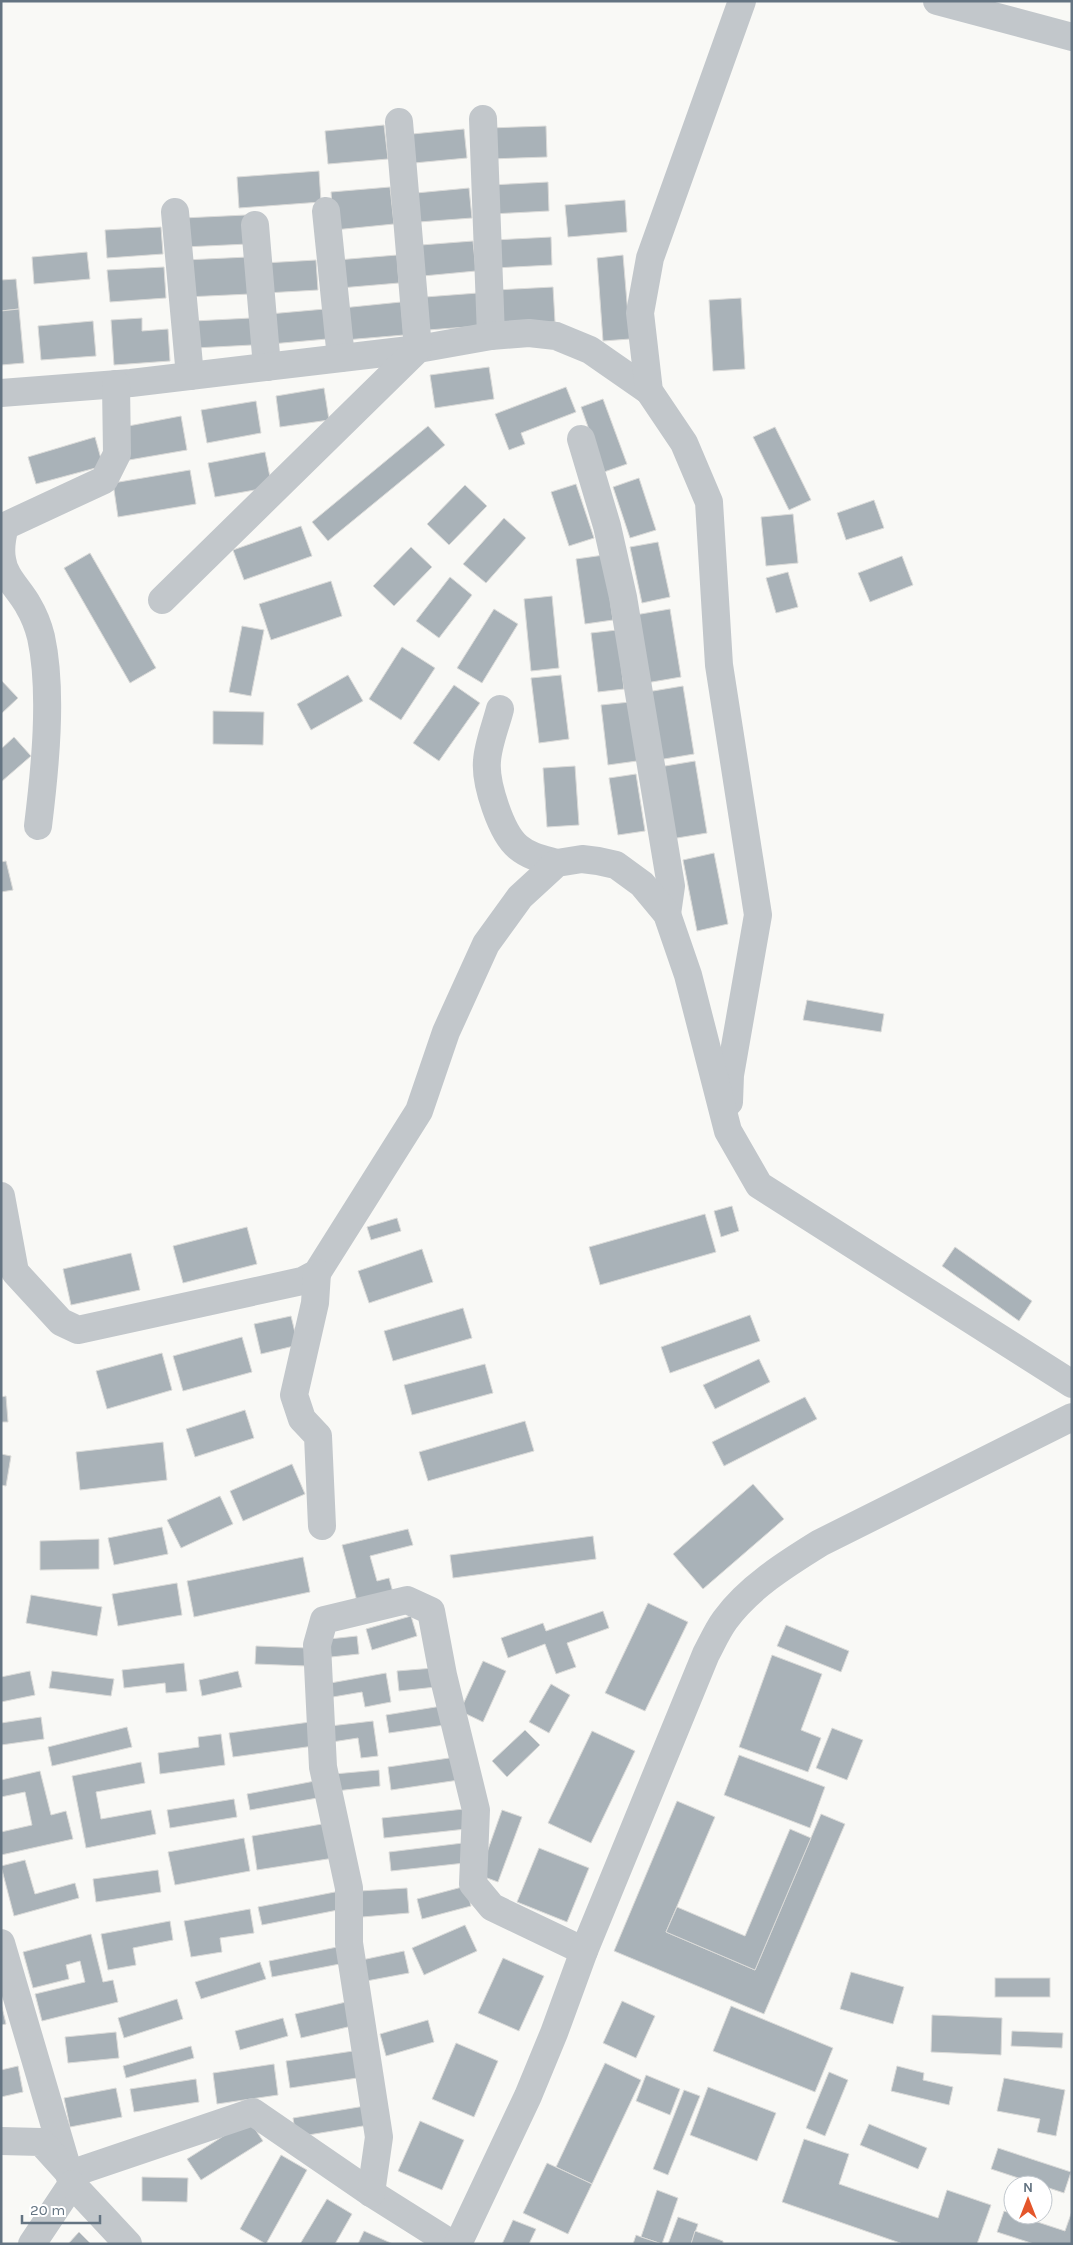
<svg xmlns="http://www.w3.org/2000/svg" width="1073" height="2245" viewBox="0 0 1073 2245" font-family="Karla,sans-serif">
	<style>
		.building { fill: #a9b2b8; stroke: #dbdbd9 }
		.lines { fill: none; stroke-linecap: round; stroke-linejoin: round }
		.minor { stroke: #c2c7cb; stroke-width: 28 }
	</style>
	<rect width="100%" height="100%" fill="#f9f9f6"/>
	<g class="building">
		<path d="M384 125 388 159 328 164 325 131Z"/>
		<path d="M546 126 547 157 490 159 489 128Z"/>
		<path d="M464 129 467 158 414 163 412 134Z"/>
		<path d="M319 171 321 202 239 208 237 177Z"/>
		<path d="M548 182 549 211 492 214 491 185Z"/>
		<path d="M390 187 394 224 334 230 331 192Z"/>
		<path d="M469 188 472 218 419 222 416 193Z"/>
		<path d="M625 200 627 232 568 237 565 205Z"/>
		<path d="M246 215 248 244 184 247 183 218Z"/>
		<path d="M161 227 163 254 107 258 105 230Z"/>
		<path d="M551 237 552 265 495 268 494 240Z"/>
		<path d="M473 241 476 271 423 276 421 245Z"/>
		<path d="M87 252 90 279 34 284 32 257Z"/>
		<path d="M397 255 399 283 340 288 337 260Z"/>
		<path d="M623 255 630 339 603 341 597 258Z"/>
		<path d="M248 257 250 294 186 297 185 260Z"/>
		<path d="M316 260 318 290 266 293 264 263Z"/>
		<path d="M164 267 166 298 110 302 107 270Z"/>
		<path d="M16 279 19 309 1 311V280Z"/>
		<path d="M553 287 555 322 498 325 496 290Z"/>
		<path d="M478 293 480 326 428 330 425 297Z"/>
		<path d="M741 298 745 369 713 371 709 300Z"/>
		<path d="M401 302 404 335 345 340 342 308Z"/>
		<path d="M19 309 24 363 1 365V311Z"/>
		<path d="M325 309 327 339 271 344 269 314Z"/>
		<path d="M142 318V331L168 329 170 361 114 365 111 320Z"/>
		<path d="M251 318 252 345 195 348 194 321Z"/>
		<path d="M93 321 96 356 41 360 38 326Z"/>
		<path d="M489 367 494 399 435 408 430 375Z"/>
		<path d="M566 387 576 412 521 433 525 444 509 450 495 414Z"/>
		<path d="M324 388 329 420 280 427 276 396Z"/>
		<path d="M603 399 627 464 604 472 581 407Z"/>
		<path d="M256 401 261 433 207 443 201 410Z"/>
		<path d="M181 416 187 450 129 460 123 427Z"/>
		<path d="M428 426 445 445 328 541 312 522Z"/>
		<path d="M775 427 811 500 789 510 753 437Z"/>
		<path d="M95 437 103 466 36 484 28 457Z"/>
		<path d="M265 452 272 487 215 497 208 463Z"/>
		<path d="M190 470 196 504 118 517 113 483Z"/>
		<path d="M639 478 656 530 630 538 613 487Z"/>
		<path d="M576 484 594 538 569 546 551 492Z"/>
		<path d="M465 485 487 506 449 545 427 524Z"/>
		<path d="M874 500 884 528 846 540 837 513Z"/>
		<path d="M793 514 798 563 766 566 761 517Z"/>
		<path d="M504 518 526 538 486 583 463 564Z"/>
		<path d="M301 526 312 556 244 580 233 550Z"/>
		<path d="M658 542 670 597 642 603 630 547Z"/>
		<path d="M411 547 432 567 394 606 373 586Z"/>
		<path d="M90 553 156 668 130 683 64 568Z"/>
		<path d="M604 555 613 620 585 624 576 559Z"/>
		<path d="M902 556 913 585 870 602 858 573Z"/>
		<path d="M788 572 798 607 776 613 766 578Z"/>
		<path d="M450 577 472 595 439 638 416 621Z"/>
		<path d="M331 581 342 616 271 640 259 604Z"/>
		<path d="M552 596 559 668 531 671 524 599Z"/>
		<path d="M494 609 518 624 482 683 457 668Z"/>
		<path d="M670 609 681 677 646 683 635 615Z"/>
		<path d="M242 626 264 630 251 696 229 692Z"/>
		<path d="M617 630 624 689 598 692 591 633Z"/>
		<path d="M402 647 435 668 401 720 369 699Z"/>
		<path d="M348 675 363 701 311 730 297 704Z"/>
		<path d="M561 675 569 739 539 743 531 678Z"/>
		<path d="M1 680 18 698 1 714Z"/>
		<path d="M454 685 480 703 439 761 413 743Z"/>
		<path d="M683 686 694 754 658 760 647 692Z"/>
		<path d="M630 702 637 761 608 765 601 705Z"/>
		<path d="M213 711 264 712 263 745 213 744Z"/>
		<path d="M14 737 31 756 1 782V749Z"/>
		<path d="M695 761 707 833 671 839 659 767Z"/>
		<path d="M575 766 579 825 547 827 543 768Z"/>
		<path d="M636 774 645 831 618 835 609 778Z"/>
		<path d="M714 853 728 924 697 931 683 860Z"/>
		<path d="M6 861 13 890 1 892V862Z"/>
		<path d="M807 1000 884 1014 881 1032 803 1020Z"/>
		<path d="M732 1206 739 1231 721 1237 714 1211Z"/>
		<path d="M705 1214 716 1252 600 1285 589 1247Z"/>
		<path d="M397 1218 401 1231 371 1240 367 1227Z"/>
		<path d="M247 1227 257 1264 183 1283 173 1246Z"/>
		<path d="M955 1247 1032 1301 1019 1321 942 1266Z"/>
		<path d="M422 1249 433 1282 369 1303 358 1271Z"/>
		<path d="M131 1253 140 1290 71 1305 63 1269Z"/>
		<path d="M463 1308 472 1338 393 1361 384 1331Z"/>
		<path d="M750 1315 760 1341 670 1373 661 1347Z"/>
		<path d="M291 1316 298 1345 261 1354 254 1324Z"/>
		<path d="M242 1337 252 1372 183 1391 173 1356Z"/>
		<path d="M162 1353 172 1390 107 1409 96 1371Z"/>
		<path d="M759 1359 770 1382 715 1409 703 1385Z"/>
		<path d="M485 1364 493 1393 412 1415 404 1385Z"/>
		<path d="M6 1396 8 1422H1V1397Z"/>
		<path d="M805 1397 817 1419 724 1466 712 1442Z"/>
		<path d="M245 1410 254 1438 195 1457 186 1429Z"/>
		<path d="M525 1421 534 1451 428 1481 419 1452Z"/>
		<path d="M163 1442 167 1480 80 1490 76 1452Z"/>
		<path d="M1 1454 11 1456 6 1486 1 1485Z"/>
		<path d="M292 1464 305 1494 243 1521 230 1491Z"/>
		<path d="M753 1484 784 1519 703 1589 673 1554Z"/>
		<path d="M220 1496 233 1524 181 1548 167 1520Z"/>
		<path d="M162 1527 168 1554 114 1565 108 1538Z"/>
		<path d="M408 1529 413 1545 370 1556 377 1581 389 1578 394 1596 358 1605 342 1545Z"/>
		<path d="M593 1536 596 1559 453 1578 450 1555Z"/>
		<path d="M99 1539V1569L40 1570V1541Z"/>
		<path d="M303 1557 310 1592 194 1617 187 1581Z"/>
		<path d="M177 1583 182 1615 118 1626 112 1594Z"/>
		<path d="M31 1595 102 1607 97 1636 26 1623Z"/>
		<path d="M648 1603 688 1622 645 1711 605 1693Z"/>
		<path d="M603 1611 609 1628 567 1643 576 1667 556 1674 545 1644 508 1658 501 1638 543 1623 546 1631Z"/>
		<path d="M411 1616 417 1636 372 1650 366 1629Z"/>
		<path d="M786 1625 849 1651 841 1672 777 1646Z"/>
		<path d="M357 1636 359 1654 331 1657 329 1639Z"/>
		<path d="M256 1646 308 1648 307 1666 255 1664Z"/>
		<path d="M772 1655 822 1674 801 1730 821 1738 808 1772 739 1747Z"/>
		<path d="M483 1661 506 1671 483 1722 460 1711Z"/>
		<path d="M184 1663 187 1691 166 1693 165 1683 124 1688 122 1670Z"/>
		<path d="M434 1668 436 1687 399 1691 397 1671Z"/>
		<path d="M30 1671 35 1695 1 1702V1677Z"/>
		<path d="M52 1671 114 1679 111 1696 49 1688Z"/>
		<path d="M238 1671 242 1687 202 1696 199 1680Z"/>
		<path d="M386 1673 391 1702 365 1707 362 1692 327 1698 325 1684Z"/>
		<path d="M551 1684 570 1695 549 1733 529 1722Z"/>
		<path d="M442 1706 445 1725 389 1733 386 1715Z"/>
		<path d="M41 1717 44 1739 1 1745V1723Z"/>
		<path d="M373 1721 378 1756 361 1758 358 1738 332 1742 330 1726Z"/>
		<path d="M310 1722 314 1746 233 1757 229 1733Z"/>
		<path d="M127 1727 132 1747 52 1766 48 1747Z"/>
		<path d="M832 1728 863 1740 847 1780 816 1768Z"/>
		<path d="M525 1730 540 1745 507 1777 492 1761Z"/>
		<path d="M592 1731 635 1751 591 1843 548 1823Z"/>
		<path d="M221 1734 225 1765 160 1774 158 1753 199 1747 198 1737Z"/>
		<path d="M739 1755 825 1787 810 1828 724 1795Z"/>
		<path d="M456 1757 459 1780 391 1790 388 1767Z"/>
		<path d="M141 1762 145 1783 96 1792 101 1819 151 1810 156 1834 86 1848 72 1776Z"/>
		<path d="M379 1770 380 1786 336 1791 334 1774Z"/>
		<path d="M40 1771 51 1815 66 1811 73 1839 1 1855V1832L32 1825 25 1792 1 1797V1780Z"/>
		<path d="M320 1780 323 1797 250 1810 247 1794Z"/>
		<path d="M234 1799 237 1817 170 1828 167 1810Z"/>
		<path d="M677 1801 715 1817 666 1932 755 1970 821 1814 845 1824 764 2014 614 1951Z"/>
		<path d="M464 1809 466 1829 384 1838 382 1818Z"/>
		<path d="M502 1810 522 1817 498 1882 479 1875Z"/>
		<path d="M328 1823 334 1858 257 1870 252 1836Z"/>
		<path d="M790 1829 811 1838 755 1970 666 1932 677 1907 745 1936Z"/>
		<path d="M244 1838 250 1871 175 1885 168 1852Z"/>
		<path d="M463 1843 465 1863 391 1871 389 1852Z"/>
		<path d="M539 1848 589 1868 567 1922 517 1902Z"/>
		<path d="M25 1860 35 1894 75 1883 79 1898 14 1916 1 1866Z"/>
		<path d="M158 1870 161 1892 96 1902 93 1879Z"/>
		<path d="M466 1886 471 1906 422 1919 417 1899Z"/>
		<path d="M407 1888 409 1913 362 1917 360 1891Z"/>
		<path d="M340 1891 343 1909 262 1925 258 1907Z"/>
		<path d="M250 1909 254 1933 220 1938 222 1952 191 1957 184 1921Z"/>
		<path d="M170 1921 173 1940 133 1948 136 1965 108 1970 101 1934Z"/>
		<path d="M465 1925 477 1951 424 1975 412 1948Z"/>
		<path d="M91 1934 103 1982 113 1980 118 2002 42 2021 35 1994 85 1982 80 1961 66 1965 69 1979 33 1988 23 1952Z"/>
		<path d="M342 1946 345 1963 272 1977 269 1961Z"/>
		<path d="M404 1951 409 1973 361 1982 357 1961Z"/>
		<path d="M503 1958 544 1976 519 2031 478 2013Z"/>
		<path d="M260 1962 266 1979 201 1999 195 1982Z"/>
		<path d="M851 1972 904 1987 893 2024 840 2009Z"/>
		<rect x="995" y="1978" width="55" height="19"/>
		<path d="M177 1999 183 2019 124 2038 118 2018Z"/>
		<path d="M622 2001 655 2016 636 2058 603 2043Z"/>
		<path d="M346 2002 352 2026 301 2038 295 2014Z"/>
		<path d="M1 2003 6 2024 1 2025Z"/>
		<path d="M731 2006 833 2048 815 2092 713 2051Z"/>
		<path d="M932 2015 1002 2018 1001 2055 931 2052Z"/>
		<path d="M283 2018 288 2036 240 2050 235 2031Z"/>
		<path d="M428 2020 434 2042 386 2056 380 2034Z"/>
		<path d="M1012 2031 1063 2033 1062 2048 1011 2046Z"/>
		<path d="M116 2032 119 2058 68 2063 65 2037Z"/>
		<path d="M456 2043 498 2061 474 2117 432 2099Z"/>
		<path d="M191 2046 194 2058 126 2078 123 2066Z"/>
		<path d="M360 2050 364 2077 290 2088 286 2061Z"/>
		<path d="M605 2063 641 2080 592 2184 556 2167Z"/>
		<path d="M274 2064 278 2095 217 2104 213 2073Z"/>
		<path d="M18 2066 23 2092 1 2097V2070Z"/>
		<path d="M897 2066 924 2073 923 2080 953 2087 949 2105 891 2091Z"/>
		<path d="M829 2072 848 2080 825 2136 806 2128Z"/>
		<path d="M646 2075 680 2089 670 2115 636 2101Z"/>
		<path d="M1004 2078 1065 2090 1056 2136 1037 2132 1040 2119 997 2111Z"/>
		<path d="M196 2079 199 2102 134 2112 130 2089Z"/>
		<path d="M708 2087 776 2113 757 2161 690 2135Z"/>
		<path d="M116 2088 122 2117 70 2127 64 2098Z"/>
		<path d="M684 2090 700 2096 668 2175 653 2169Z"/>
		<path d="M365 2106 369 2125 296 2137 293 2118Z"/>
		<path d="M249 2120 263 2141 201 2180 187 2159Z"/>
		<path d="M420 2121 464 2140 442 2190 398 2171Z"/>
		<path d="M869 2124 927 2148 918 2169 860 2145Z"/>
		<path d="M804 2139 849 2154 839 2184 938 2218 947 2190 991 2205 977 2244H903L782 2202Z"/>
		<path d="M998 2148 1071 2172 1064 2193 991 2169Z"/>
		<path d="M281 2155 307 2170 266 2244 240 2229Z"/>
		<path d="M547 2163 592 2184 568 2234 523 2213Z"/>
		<path d="M142 2177 188 2178 187 2202 142 2201Z"/>
		<path d="M657 2190 678 2198 662 2244 641 2237Z"/>
		<path d="M327 2199 352 2214 335 2244H300Z"/>
		<path d="M1004 2211 1065 2231 1072 2211V2244H1034L997 2232Z"/>
		<path d="M678 2217 698 2224 691 2244H668Z"/>
		<path d="M513 2220 536 2229 529 2244H502Z"/>
		<path d="M364 2231 393 2244H358Z"/>
		<path d="M695 2231 723 2241V2244H691Z"/>
		<path d="M79 2232 91 2244H68Z"/>
		<path d="M636 2235 641 2237 662 2244H633Z"/>
	</g>
	<g class="lines">
		<g class="minor">
			<path d="M937 1 1072 37"/>
			<path d="M483 119 491 336"/>
			<path d="M326 211 341 358"/>
			<path d="M175 212 190 376"/>
			<path d="M255 225 267 367"/>
			<path d="M1 393 131 383 418 349 491 336 529 333 556 336 590 350 649 391"/>
			<path d="M581 439 607 526 623 597 671 886 667 914"/>
			<path d="M162 600 418 349 399 122"/>
			<path d="M500 709C496 725 488 744 487 761 485 783 501 833 518 847 530 857 543 859 557 863"/>
			<path d="M38 826C45 769 53 692 41 637 38 625 34 615 28 605 20 590 4 577 2 559 0 548 2 537 5 526L104 480 117 454 116 384"/>
			<path d="M729 1102 730 1075 758 915 719 665 709 502 684 443 649 391 640 313 650 258 742 1"/>
			<path d="M1 1196 15 1272 61 1322 78 1330 302 1281 317 1273 419 1111 446 1032 486 944 520 897 557 863 582 859 598 861 616 865 642 884 667 914 688 975 728 1131 759 1185 1072 1384"/>
			<path d="M317 1273 315 1303 294 1395 302 1419 318 1436 322 1526"/>
			<path d="M1 1943 72 2184 32 2244"/>
			<path d="M1 2141 41 2142 70 2174 253 2112 371 2193 452 2244"/>
			<path d="M72 2184 128 2244"/>
			<path d="M371 2193 379 2137 349 1943V1888L323 1767 317 1645 324 1620 407 1600 431 1611 443 1675 476 1810 473 1884 492 1907 584 1951"/>
			<path d="M458 2244 528 2096 554 2033 584 1951 706 1654C712 1643 717 1631 725 1620 748 1588 786 1564 820 1543L1072 1417"/>
		</g>
	</g>
	<rect width="1073" height="2245" fill="none" stroke="#647482" stroke-width="5"/>
	<g transform="translate(1028 2200)"><circle r="24" fill="#ffffff" stroke="#c1c7cd"/>
	<path d="M0-4L9 19L0 12L-9 19Z" fill="#e4562b"/>
	<text y="-8" font-size="14" font-weight="bold" text-anchor="middle" fill="#647482">N</text>
	</g>
	<path d="M22 2215v8h78v-8" fill="none" stroke="#647482" stroke-width="2.5"/>
	<text x="30" y="2215" font-size="15" fill="#647482" stroke="#ffffff" stroke-width="4" paint-order="stroke">20 m</text>
</svg>
